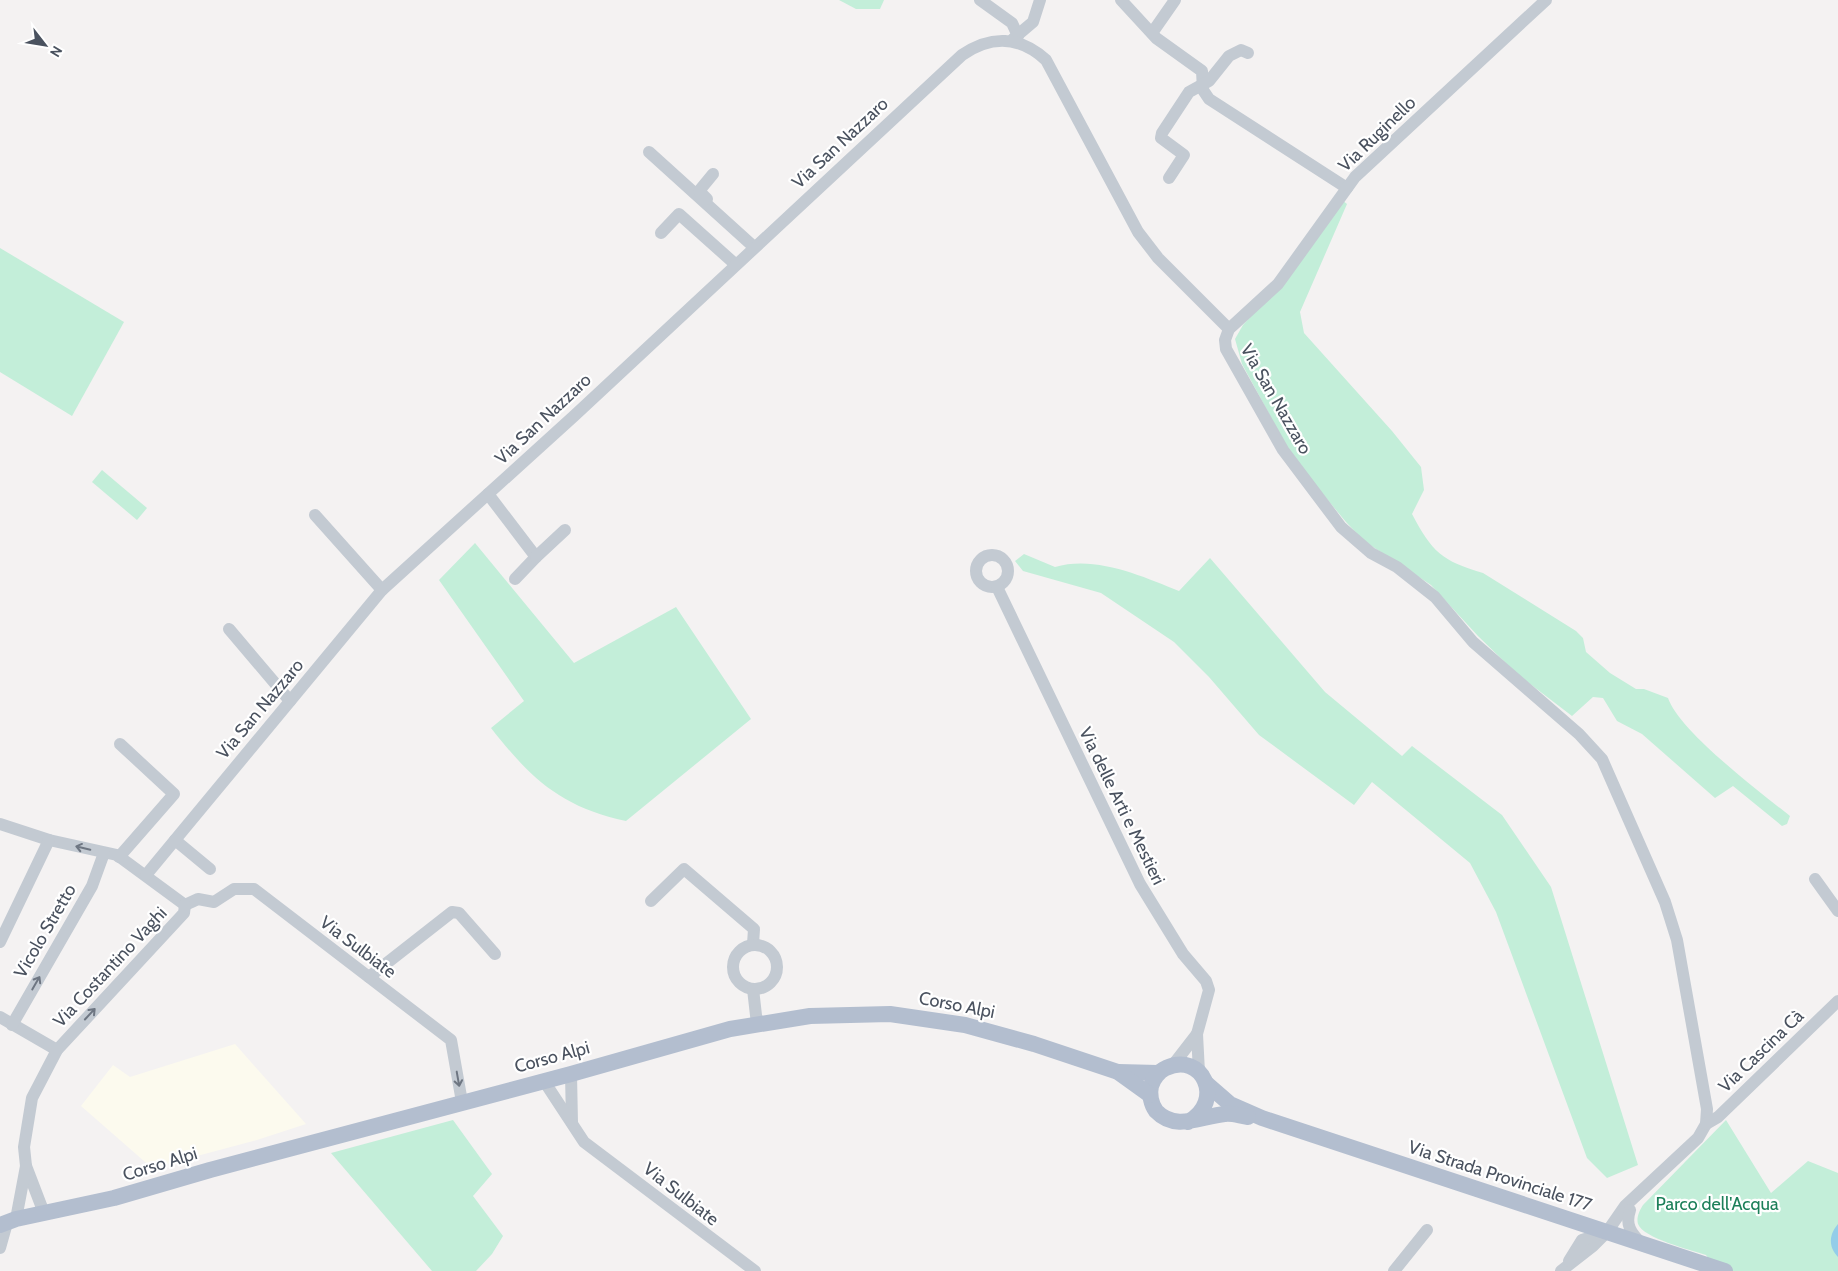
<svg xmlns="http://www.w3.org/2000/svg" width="1838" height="1271" viewBox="0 0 1838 1271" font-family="Cabin,sans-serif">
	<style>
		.commercial { fill: #fcfaee }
		.green { fill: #c3eed9 }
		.water { fill: #93cde9 }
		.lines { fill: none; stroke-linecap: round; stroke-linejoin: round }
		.minor { stroke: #c3cad2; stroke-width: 12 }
		.major { stroke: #b3becf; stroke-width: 16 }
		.oneway { stroke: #6e7682 }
		.labels { text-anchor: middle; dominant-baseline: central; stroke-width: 4.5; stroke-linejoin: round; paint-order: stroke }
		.street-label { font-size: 18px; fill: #4a525f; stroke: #fff }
		.park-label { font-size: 18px; fill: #1c7f59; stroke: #fff }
	</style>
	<rect width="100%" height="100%" fill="#f4f2f2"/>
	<path class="commercial" d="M235 1044 306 1124 257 1140 152 1168 81 1106 113 1065 130 1077Z"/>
	<g class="green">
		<path d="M839 0H884L880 9H856Z"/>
		<path d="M1342 200 1347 204 1300 312 1304 333 1392 431 1421 467 1424 490 1412 514C1432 552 1442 561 1483 573L1576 631 1583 638 1586 652 1610 673 1636 689H1644L1668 698C1679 731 1761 793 1790 816L1787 824 1782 826 1733 786 1715 798 1642 734 1617 721 1603 698 1593 697 1572 716 1516 673 1478 636 1431 585 1364 541 1346 522 1312 481 1287 447 1242 364 1235 339 1243 325 1262 304Z"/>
		<path d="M0 248 124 322 72 416 0 372Z"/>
		<path d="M102 470 147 508 137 520 92 482Z"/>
		<path d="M475 543 574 663 676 607 751 719 626 821C561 807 531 779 491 728L524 701 439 580Z"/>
		<path d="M1024 554 1055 567C1095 555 1142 576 1179 591L1210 558 1325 692 1402 756 1412 746 1502 815 1551 887 1638 1165 1607 1178 1587 1158 1496 912 1470 863 1372 782 1354 805 1259 735 1209 677 1174 642 1101 593 1023 571 1015 561Z"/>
		<path d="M453 1120 492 1174 473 1196 503 1236 492 1254 476 1271H432L331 1153Z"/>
		<path d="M1726 1120 1771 1193 1808 1161 1838 1173V1271H1706L1711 1262 1706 1255C1691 1250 1643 1238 1638 1224 1636 1217 1640 1210 1643 1205Z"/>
	</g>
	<path class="water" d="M1838 1224V1257C1828 1247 1829 1234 1838 1224Z"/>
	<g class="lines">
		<g class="minor">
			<path d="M980 0 1012 23 1018 36"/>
			<path d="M1121 0 1156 38 1202 71 1203 90 1209 99 1347 188"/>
			<path d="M1546 0 1355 177 1278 284 1229 329 1225 340 1226 349 1283 450 1341 527 1371 553 1397 567 1435 597 1473 642 1579 734 1602 759 1665 902 1677 940 1707 1109 1706 1124 1698 1138 1625 1206 1607 1232 1593 1246 1561 1271"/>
			<path d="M1152 33 1175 0"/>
			<path d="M1013 39 1033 22 1040 0"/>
			<path d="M649 152 754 247"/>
			<path d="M1169 178 1184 155 1161 138 1162 133 1189 92 1209 81 1229 56 1241 50 1248 53"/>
			<path d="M707 199 699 191 713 174"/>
			<path d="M661 233 679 214 735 264"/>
			<path d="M488 494 536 557 515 579"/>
			<path d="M315 515 382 590"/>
			<circle cx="992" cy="571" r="16"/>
			<path d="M536 557 565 530"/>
			<path d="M997 587 1140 884 1183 954 1206 981 1209 990 1197 1034 1199 1072"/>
			<path d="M229 629 290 701"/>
			<path d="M0 824 49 840 117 855 185 905"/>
			<path d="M175 840 210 869"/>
			<path d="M119 857 174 794 120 744"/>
			<path d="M146 875 382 590 574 416 962 55C991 35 1020 36 1046 60L1138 232 1158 258 1229 329"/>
			<path d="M1815 879 1838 911"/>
			<path d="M651 901 684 869 754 929 753 944"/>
			<path d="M185 905 198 899 214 902 234 889H254L451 1040 462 1102"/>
			<path d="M0 942 49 840"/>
			<circle cx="755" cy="967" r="22"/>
			<path d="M369 977 452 912 459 913 495 954"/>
			<path d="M753 989 757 1024"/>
			<path d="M0 1017 57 1050"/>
			<path d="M12 1025 92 886 104 853"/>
			<path d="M1173 1065 1197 1034"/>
			<path d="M571 1074 572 1123"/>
			<path d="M544 1081 584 1142 755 1271"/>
			<path d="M1706 1124 1718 1117 1838 1001"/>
			<path d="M1630 1210C1625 1225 1631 1233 1641 1243"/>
			<path d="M44 1213 26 1166 24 1147 32 1098 57 1050 184 913 185 905"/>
			<path d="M16 1219 26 1166"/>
			<path d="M0 1248 7 1223"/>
			<path d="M1569 1261 1582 1240 1604 1233"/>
			<path d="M1394 1271 1427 1230"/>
		</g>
		<g class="major">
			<path d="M1118 1072 1158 1073"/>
			<path d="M1207 1084 1230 1104 1262 1118 1725 1271"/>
			<path d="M1188 1122C1226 1101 1202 1051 1166 1068 1159 1071 1153 1079 1151 1086 1149 1094 1151 1104 1156 1111 1176 1132 1201 1116 1225 1114 1232 1113 1240 1116 1248 1117"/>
			<path d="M0 1225 16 1219 114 1198 210 1170 571 1074 730 1029 810 1016 890 1014 965 1025 1034 1044 1118 1072 1150 1095"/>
		</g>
	</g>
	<defs><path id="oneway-shaft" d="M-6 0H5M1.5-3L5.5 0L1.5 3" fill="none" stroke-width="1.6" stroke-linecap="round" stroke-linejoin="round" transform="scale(1.25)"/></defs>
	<g class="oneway">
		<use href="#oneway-shaft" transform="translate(83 848) rotate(-167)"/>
		<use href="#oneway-shaft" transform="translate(36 983) rotate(-60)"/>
		<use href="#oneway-shaft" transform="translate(90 1014) rotate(-47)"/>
		<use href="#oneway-shaft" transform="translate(458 1079) rotate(80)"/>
	</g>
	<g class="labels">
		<g class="street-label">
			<text transform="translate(1377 134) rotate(-44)">Via Ruginello</text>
			<text transform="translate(840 143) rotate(-43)">Via San Nazzaro</text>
			<text transform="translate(1276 399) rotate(60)">Via San Nazzaro</text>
			<text transform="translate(543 419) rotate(-43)">Via San Nazzaro</text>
			<text transform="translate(260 709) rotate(-50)">Via San Nazzaro</text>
			<text transform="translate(1122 806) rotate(64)">Via delle Arti e Mestieri</text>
			<text transform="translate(45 931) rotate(-60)">Vicolo Stretto</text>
			<text transform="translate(358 947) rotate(37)">Via Sulbiate</text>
			<text transform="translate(110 967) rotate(-47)">Via Costantino Vaghi</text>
			<text transform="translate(957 1005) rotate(11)">Corso Alpi</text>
			<text transform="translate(1761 1051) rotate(-44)">Via Cascina Cà</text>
			<text transform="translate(552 1057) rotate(-15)">Corso Alpi</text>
			<text transform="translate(160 1164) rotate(-17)">Corso Alpi</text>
			<text transform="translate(1500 1176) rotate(18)">Via Strada Provinciale 177</text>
			<text transform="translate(681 1194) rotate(38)">Via Sulbiate</text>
		</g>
		<g class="park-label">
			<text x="1717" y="1204">Parco dell'Acqua</text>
		</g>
	</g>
	<g transform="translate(45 45) rotate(121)" stroke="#ffffff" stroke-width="4" paint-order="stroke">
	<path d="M0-4L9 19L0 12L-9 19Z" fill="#4a525f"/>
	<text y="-8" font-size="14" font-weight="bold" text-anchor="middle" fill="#4a525f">N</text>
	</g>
</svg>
